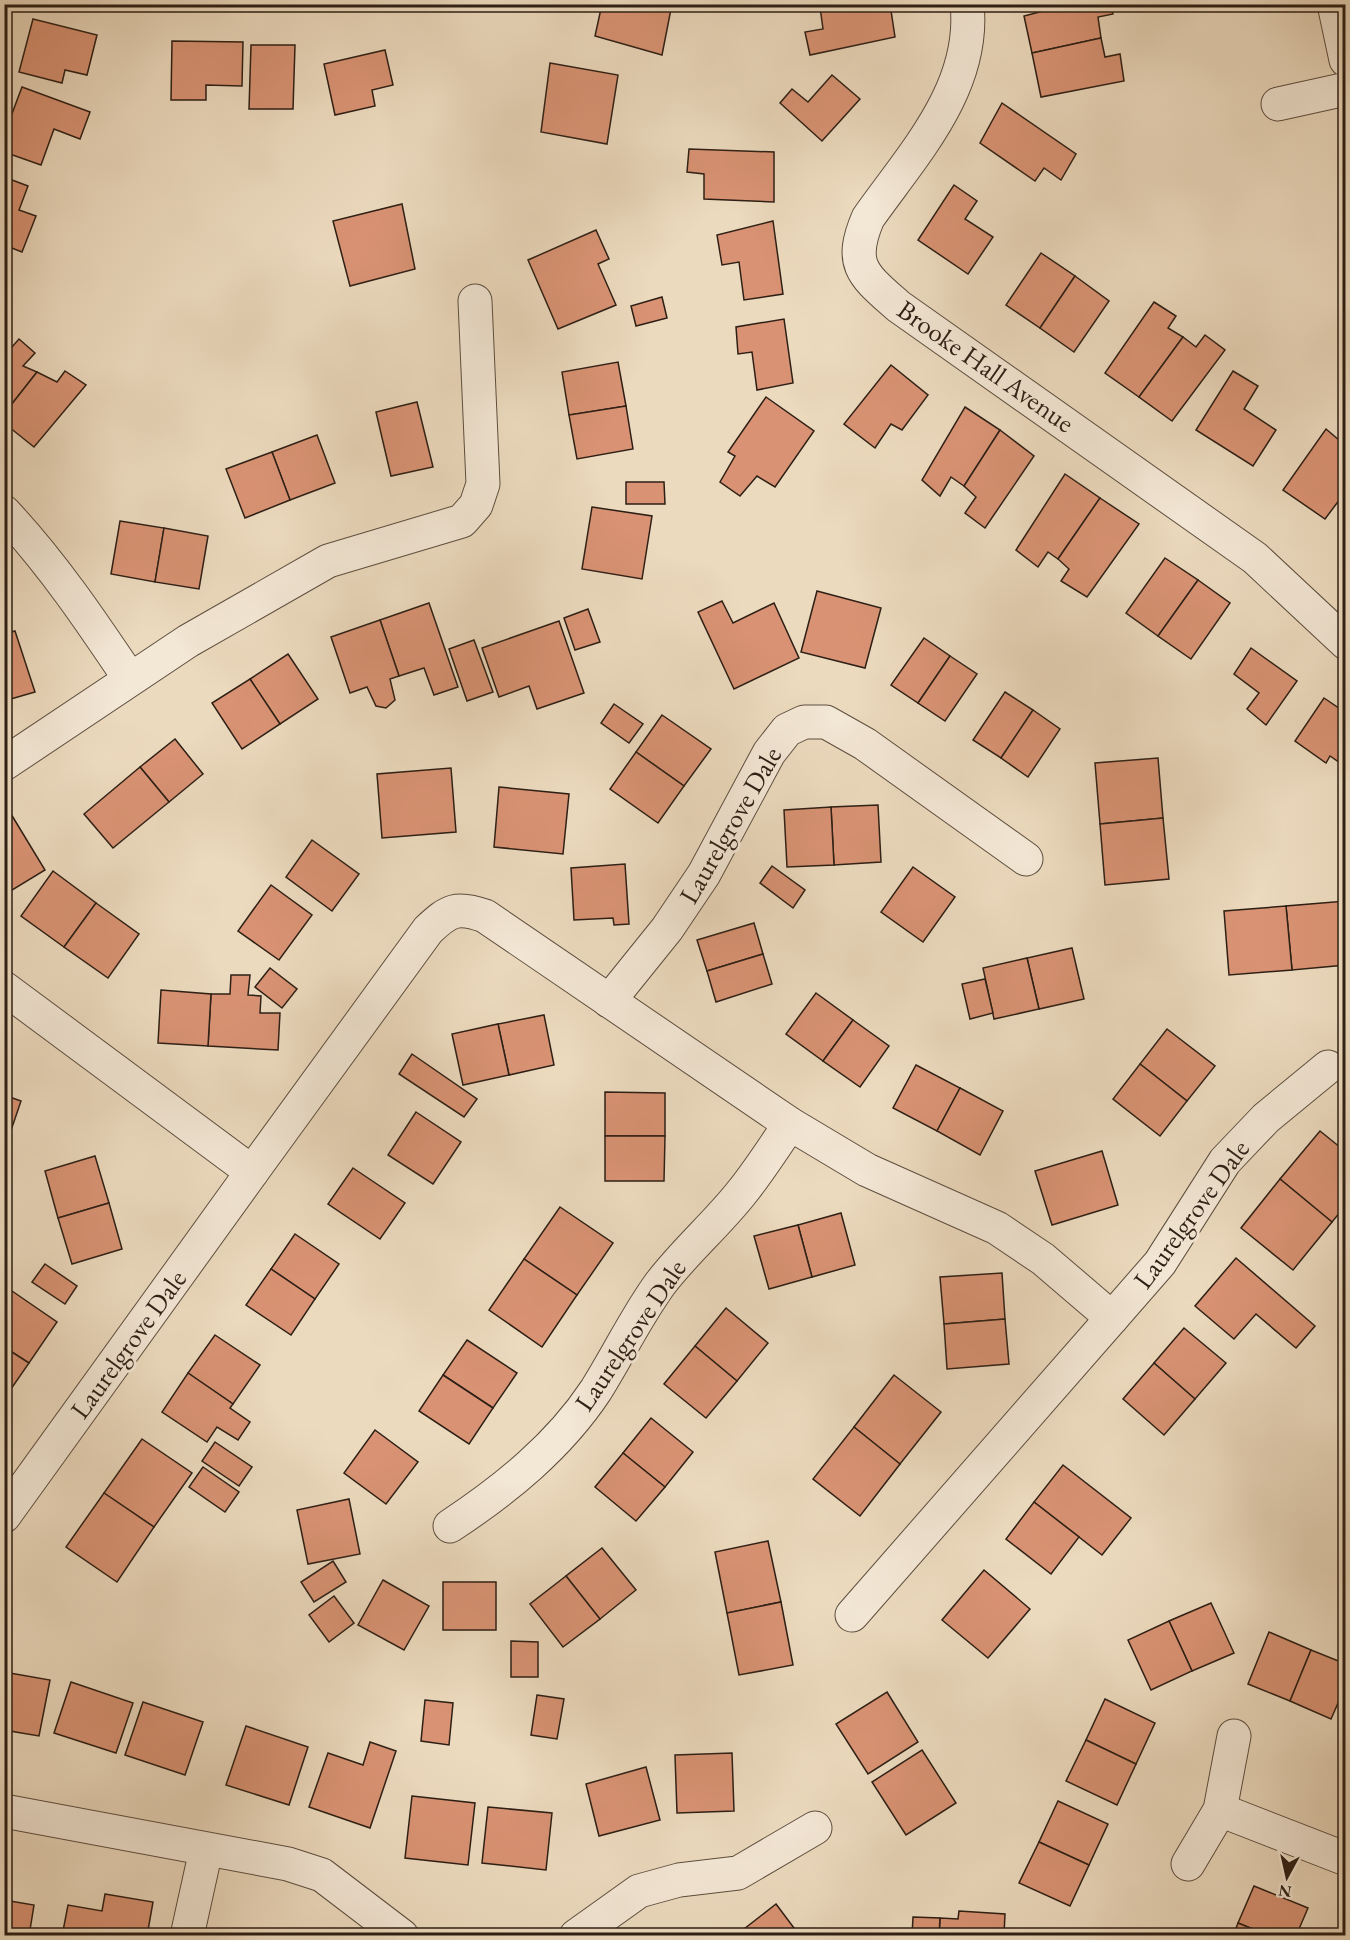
<svg xmlns="http://www.w3.org/2000/svg" width="1350" height="1940" viewBox="0 0 1350 1940" font-family="'EB Garamond',serif">
	<style>
		.building { fill: #d99374; stroke: #2d1f15; stroke-width: 1.5 }
		.lines { fill: none; stroke-linecap: round; stroke-linejoin: round }
		.minor-casing { stroke: #5d4e3f; stroke-width: 35 }
		.minor { stroke: #f3e7d5; stroke-width: 33 }
		.labels { text-anchor: middle; dominant-baseline: central; stroke-width: 6; stroke-linejoin: round; paint-order: stroke }
		.street-label { font-size: 27px; fill: #2d1f15; stroke: #f3e7d5 }
	</style>
	<rect width="100%" height="100%" fill="#ecdabe"/>
	<filter id="stains"><feTurbulence type="fractalNoise" baseFrequency=".00333" numOctaves="4"/><feColorMatrix values="0 0 0 0 .2 0 0 0 0 .09 0 0 0 0 .02 0 0 0 .5 -.17"/></filter>
	<radialGradient id="worn" r=".72"><stop offset=".6" stop-color="#630" stop-opacity="0"/><stop offset="1" stop-color="#630" stop-opacity=".3"/></radialGradient>
	<g class="building">
		<path d="M602 4H672L662 55 595 36Z"/>
		<path d="M831 4H890L895 37 810 55 805 32 823 29 820 7Z"/>
		<path d="M1070 4H1111L1113 14 1098 17 1101 38 1032 53 1024 16Z"/>
		<path d="M33 19 97 35 87 75 65 70 62 83 19 72Z"/>
		<path d="M1101 38 1105 57 1120 54 1124 81 1041 97 1032 53Z"/>
		<path d="M172 41 243 42 242 86 206 85V100H171Z"/>
		<path d="M251 45H295L293 109H249Z"/>
		<path d="M385 50 393 85 372 90 375 106 335 115 324 64Z"/>
		<path d="M550 63 618 75 607 144 541 132Z"/>
		<path d="M832 75 860 99 822 141 780 103 792 89 808 102Z"/>
		<path d="M22 87 90 112 80 139 54 129 41 165 4 152V135Z"/>
		<path d="M1002 103 1076 154 1061 180 1044 168 1035 181 980 143Z"/>
		<path d="M689 149 774 152V202L704 199V174L687 172Z"/>
		<path d="M4 177 28 186 19 210 36 216 22 252 4 245Z"/>
		<path d="M954 185 977 201 965 219 993 237 968 274 918 240Z"/>
		<path d="M402 204 415 269 350 286 333 221Z"/>
		<path d="M773 221 783 294 744 300 739 262 722 265 717 235Z"/>
		<path d="M596 230 609 259 598 264 616 305 558 329 528 260Z"/>
		<path d="M1041 253 1075 276 1040 328 1006 305Z"/>
		<path d="M1075 276 1109 301 1074 352 1040 328Z"/>
		<path d="M662 297 667 318 636 326 631 306Z"/>
		<path d="M1154 302 1176 316 1168 328 1183 337 1139 397 1105 373Z"/>
		<path d="M784 319 793 383 757 390 752 352 738 354 736 327Z"/>
		<path d="M1205 335 1225 350 1172 421 1139 397 1183 337 1196 347Z"/>
		<path d="M19 339 35 353 23 366 37 372 4 414V356Z"/>
		<path d="M618 362 626 406 569 415 562 372Z"/>
		<path d="M891 365 928 395 902 430 891 424 875 448 844 424Z"/>
		<path d="M65 371 86 385 34 447 4 423V414L37 372 57 382Z"/>
		<path d="M1233 371 1258 386 1244 409 1276 430 1253 466 1196 430Z"/>
		<path d="M766 397 814 431 775 487 757 476 740 496 720 482 735 456 728 452Z"/>
		<path d="M417 402 433 467 391 476 376 412Z"/>
		<path d="M626 406 633 449 577 459 569 415Z"/>
		<path d="M965 407 1000 430 964 486 951 477 940 496 922 480Z"/>
		<path d="M1326 429 1346 446V491L1325 519 1283 490Z"/>
		<path d="M1000 430 1034 456 985 528 965 513 976 497 964 486Z"/>
		<path d="M317 435 335 483 290 500 272 452Z"/>
		<path d="M272 452 290 500 245 518 226 469Z"/>
		<path d="M1065 474 1100 498 1058 559 1048 552 1038 567 1016 550Z"/>
		<path d="M626 482H664L665 504H626Z"/>
		<path d="M1100 498 1139 524 1087 597 1061 581 1069 569 1058 559Z"/>
		<path d="M592 507 652 516 642 579 582 569Z"/>
		<path d="M120 521 164 528 155 582 111 574Z"/>
		<path d="M164 528 208 536 199 589 155 582Z"/>
		<path d="M1165 558 1198 580 1158 636 1126 613Z"/>
		<path d="M1198 580 1230 603 1191 659 1158 636Z"/>
		<path d="M817 591 881 608 865 668 801 652Z"/>
		<path d="M722 601 733 623 774 603 799 658 734 689 698 612Z"/>
		<path d="M429 603 458 687 434 695 424 668 399 676 380 620Z"/>
		<path d="M588 609 600 642 575 650 564 618Z"/>
		<path d="M380 620 399 676 390 679 395 700 386 708 376 706 367 687 350 693 331 637Z"/>
		<path d="M559 621 584 693 537 709 529 686 499 697 482 648Z"/>
		<path d="M15 631 35 692 4 701V634Z"/>
		<path d="M924 638 950 656 918 703 891 685Z"/>
		<path d="M474 640 493 692 467 701 449 649Z"/>
		<path d="M1251 648 1297 681 1266 725 1247 709 1259 693 1234 674Z"/>
		<path d="M288 654 318 699 280 724 250 679Z"/>
		<path d="M950 656 977 674 945 721 918 703Z"/>
		<path d="M250 679 280 724 242 749 212 703Z"/>
		<path d="M1005 692 1033 710 1001 758 973 740Z"/>
		<path d="M1324 698 1346 713V767L1330 756 1326 763 1295 741Z"/>
		<path d="M614 704 643 724 629 743 601 723Z"/>
		<path d="M1033 710 1060 729 1028 777 1001 758Z"/>
		<path d="M662 715 711 749 684 786 636 752Z"/>
		<path d="M175 739 203 774 169 802 140 767Z"/>
		<path d="M636 752 684 786 658 823 610 789Z"/>
		<path d="M1158 758 1163 818 1100 824 1095 763Z"/>
		<path d="M140 767 169 802 113 848 84 814Z"/>
		<path d="M451 768 456 832 382 838 377 774Z"/>
		<path d="M499 787 569 794 563 854 494 847Z"/>
		<path d="M878 805 881 862 834 865 831 807Z"/>
		<path d="M831 807 834 865 787 867 784 810Z"/>
		<path d="M11 814 45 870 4 895V818Z"/>
		<path d="M1163 818 1169 879 1105 885 1100 824Z"/>
		<path d="M312 840 359 874 332 911 286 877Z"/>
		<path d="M625 864 629 924 614 925 613 918 574 920 571 868Z"/>
		<path d="M772 866 805 890 793 908 760 883Z"/>
		<path d="M913 867 955 897 923 942 881 912Z"/>
		<path d="M53 871 96 903 64 947 21 916Z"/>
		<path d="M271 885 312 915 279 960 238 931Z"/>
		<path d="M1346 901V965L1292 970 1286 906Z"/>
		<path d="M96 903 139 934 108 978 64 947Z"/>
		<path d="M1286 906 1292 970 1229 975 1224 911Z"/>
		<path d="M754 923 763 954 707 971 697 940Z"/>
		<path d="M1072 948 1084 999 1039 1009 1027 958Z"/>
		<path d="M763 954 772 984 716 1002 707 971Z"/>
		<path d="M1027 958 1039 1009 994 1019 983 968Z"/>
		<path d="M270 968 297 989 282 1008 255 987Z"/>
		<path d="M231 975H250L248 995 261 996 260 1013H280L278 1050 208 1046 211 994H230Z"/>
		<path d="M985 979 993 1013 970 1019 962 984Z"/>
		<path d="M161 990 211 994 208 1046 158 1043Z"/>
		<path d="M816 993 853 1020 823 1061 786 1034Z"/>
		<path d="M544 1015 554 1065 509 1075 498 1024Z"/>
		<path d="M853 1020 889 1046 860 1087 823 1061Z"/>
		<path d="M498 1024 509 1075 463 1085 452 1034Z"/>
		<path d="M1167 1029 1215 1066 1187 1101 1140 1064Z"/>
		<path d="M412 1054 477 1099 464 1117 399 1074Z"/>
		<path d="M1140 1064 1187 1101 1160 1136 1113 1099Z"/>
		<path d="M916 1065 960 1088 937 1131 893 1108Z"/>
		<path d="M960 1088 1003 1111 980 1155 937 1131Z"/>
		<path d="M605 1092 665 1093V1136H605Z"/>
		<path d="M4 1095 21 1101 4 1151Z"/>
		<path d="M416 1112 461 1142 433 1184 388 1155Z"/>
		<path d="M1320 1131 1346 1152V1205L1332 1222 1280 1179Z"/>
		<path d="M605 1136H665L664 1181H605Z"/>
		<path d="M1102 1151 1118 1205 1052 1225 1035 1171Z"/>
		<path d="M95 1156 109 1203 58 1218 45 1171Z"/>
		<path d="M353 1168 405 1203 380 1239 328 1204Z"/>
		<path d="M1280 1179 1332 1222 1293 1270 1241 1228Z"/>
		<path d="M109 1203 122 1249 72 1264 58 1218Z"/>
		<path d="M560 1207 613 1243 577 1295 524 1259Z"/>
		<path d="M841 1213 855 1265 812 1277 798 1225Z"/>
		<path d="M798 1225 812 1277 769 1289 754 1236Z"/>
		<path d="M295 1234 339 1264 315 1299 271 1269Z"/>
		<path d="M1236 1258 1315 1326 1296 1348 1256 1314 1234 1339 1195 1306Z"/>
		<path d="M524 1259 577 1295 542 1347 489 1310Z"/>
		<path d="M45 1264 77 1286 65 1304 32 1282Z"/>
		<path d="M271 1269 315 1299 291 1335 246 1305Z"/>
		<path d="M1002 1273 1005 1319 944 1324 940 1277Z"/>
		<path d="M12 1291 57 1322 29 1363 4 1347V1302Z"/>
		<path d="M726 1308 768 1343 737 1381 695 1346Z"/>
		<path d="M1005 1319 1009 1364 947 1369 944 1324Z"/>
		<path d="M1184 1328 1226 1363 1195 1399 1154 1363Z"/>
		<path d="M215 1335 260 1365 233 1404 188 1373Z"/>
		<path d="M467 1340 517 1373 493 1408 443 1375Z"/>
		<path d="M695 1346 737 1381 706 1418 664 1384Z"/>
		<path d="M4 1347 29 1363 4 1399Z"/>
		<path d="M1154 1363 1195 1399 1164 1435 1123 1399Z"/>
		<path d="M188 1373 233 1404 230 1408 250 1422 238 1440 217 1427 207 1442 162 1412Z"/>
		<path d="M443 1375 493 1408 469 1444 419 1411Z"/>
		<path d="M894 1375 941 1412 900 1464 854 1427Z"/>
		<path d="M651 1418 693 1452 665 1487 623 1453Z"/>
		<path d="M854 1427 900 1464 860 1516 813 1479Z"/>
		<path d="M375 1430 418 1462 386 1504 344 1473Z"/>
		<path d="M142 1439 192 1473 154 1527 104 1493Z"/>
		<path d="M215 1442 252 1467 239 1486 202 1461Z"/>
		<path d="M623 1453 665 1487 636 1521 595 1487Z"/>
		<path d="M1063 1465 1131 1518 1102 1555 1034 1502Z"/>
		<path d="M203 1467 239 1492 225 1512 189 1487Z"/>
		<path d="M104 1493 154 1527 117 1582 66 1547Z"/>
		<path d="M349 1499 360 1554 308 1564 297 1510Z"/>
		<path d="M1034 1502 1079 1537 1051 1574 1006 1539Z"/>
		<path d="M768 1541 781 1602 727 1613 715 1552Z"/>
		<path d="M602 1548 636 1590 600 1619 566 1576Z"/>
		<path d="M333 1561 346 1582 314 1602 301 1582Z"/>
		<path d="M984 1570 1030 1609 988 1658 942 1620Z"/>
		<path d="M566 1576 600 1619 563 1647 530 1604Z"/>
		<path d="M383 1580 429 1606 404 1650 358 1625Z"/>
		<rect x="443" y="1582" width="53" height="48"/>
		<path d="M334 1596 354 1623 329 1642 309 1615Z"/>
		<path d="M781 1602 793 1665 739 1675 727 1613Z"/>
		<path d="M1211 1603 1234 1653 1192 1671 1169 1621Z"/>
		<path d="M1169 1621 1192 1671 1151 1690 1128 1640Z"/>
		<path d="M1269 1632 1311 1650 1290 1701 1248 1684Z"/>
		<path d="M511 1641 538 1642V1677H511Z"/>
		<path d="M1311 1650 1346 1664V1685L1331 1719 1290 1701Z"/>
		<path d="M4 1672 50 1680 39 1736 4 1730Z"/>
		<path d="M71 1682 133 1703 116 1753 54 1733Z"/>
		<path d="M887 1692 918 1742 868 1774 836 1724Z"/>
		<path d="M537 1695 564 1699 557 1739 531 1735Z"/>
		<path d="M1105 1699 1155 1723 1136 1764 1086 1740Z"/>
		<path d="M425 1700 453 1703 449 1745 421 1741Z"/>
		<path d="M143 1702 203 1722 185 1775 125 1755Z"/>
		<path d="M246 1726 308 1747 289 1805 226 1785Z"/>
		<path d="M1086 1740 1136 1764 1117 1805 1066 1781Z"/>
		<path d="M370 1742 396 1751 370 1828 309 1807 328 1753 363 1765Z"/>
		<path d="M922 1750 956 1803 906 1835 872 1782Z"/>
		<path d="M732 1753 734 1811 677 1813 675 1755Z"/>
		<path d="M646 1767 660 1820 599 1836 586 1784Z"/>
		<path d="M412 1796 475 1803 468 1865 405 1858Z"/>
		<path d="M1058 1801 1108 1824 1089 1865 1039 1842Z"/>
		<path d="M488 1807 552 1813 546 1870 482 1863Z"/>
		<path d="M1039 1842 1089 1865 1070 1906 1019 1883Z"/>
		<path d="M1254 1886 1308 1908 1296 1936H1270L1238 1923Z"/>
		<path d="M105 1894 153 1902 147 1936H62L68 1905 102 1911Z"/>
		<path d="M4 1900 34 1905 29 1936H4Z"/>
		<path d="M776 1904 800 1936H735Z"/>
		<path d="M959 1911 1005 1914 1004 1935 1019 1936H939L940 1918 958 1919Z"/>
		<path d="M913 1917 940 1918 939 1936H912Z"/>
		<path d="M1238 1923 1270 1936H1233Z"/>
	</g>
	<g class="lines">
		<g class="minor-casing">
			<g id="minor">
				<path d="M967 4C976 88 913 154 868 218 848 265 863 275 898 306L1255 558 1346 643"/>
				<path d="M1334 4 1346 60"/>
				<path d="M1278 104 1346 89"/>
				<path d="M4 512C52 563 91 621 130 679"/>
				<path d="M4 764 188 641 328 561 462 521 476 505 483 484 475 301"/>
				<path d="M4 988 252 1172 428 930C449 910 457 906 485 916L790 1124 867 1170 997 1228 1043 1259 1112 1318 1160 1263 1225 1161 1266 1118 1328 1067"/>
				<path d="M609 1001 667 929 704 874 769 753 787 730 804 722H826L865 744 1026 859"/>
				<path d="M4 1516 252 1172"/>
				<path d="M450 1526C506 1489 559 1446 596 1390 618 1355 636 1317 660 1284 685 1251 717 1224 742 1192 759 1171 774 1147 790 1124"/>
				<path d="M852 1615 1112 1318"/>
				<path d="M1220 1810 1346 1859"/>
				<path d="M4 1811 288 1864 322 1875 402 1936"/>
				<path d="M1188 1864 1220 1810 1234 1736"/>
				<path d="M187 1936 206 1850"/>
				<path d="M576 1936 639 1891 679 1880 738 1873 815 1828"/>
			</g>
		</g>
		<use href="#minor" class="minor"/>
	</g>
	<g class="labels">
		<g class="street-label">
			<text transform="translate(986 366) rotate(35)">Brooke Hall Avenue</text>
			<text transform="translate(730 825) rotate(-60)">Laurelgrove Dale</text>
			<text transform="translate(1191 1214) rotate(-54)">Laurelgrove Dale</text>
			<text transform="translate(630 1335) rotate(-56)">Laurelgrove Dale</text>
			<text transform="translate(128 1344) rotate(-54)">Laurelgrove Dale</text>
		</g>
	</g>
	<rect width="1350" height="1940" fill="none" stroke="#ecdabe" stroke-width="24"/>
	<rect x="6" y="6" width="1338" height="1928" fill="none" stroke="#2d1f15" stroke-width="3"/>
	<rect x="12" y="12" width="1326" height="1916" fill="none" stroke="#2d1f15" stroke-width="1.5"/>
	<g transform="translate(1287 1877) rotate(188)" stroke="#f3e7d5" stroke-width="4.5" paint-order="stroke">
	<path d="M0-4.5L10 22L0 15L-10 22Z" fill="#2d1f15"/>
	<text y="-9" font-size="16" font-weight="bold" text-anchor="middle" fill="#2d1f15">N</text>
	</g>
	<rect width="100%" height="100%" filter="url(#stains)"/>
	<rect width="100%" height="100%" fill="url(#worn)"/>
</svg>
